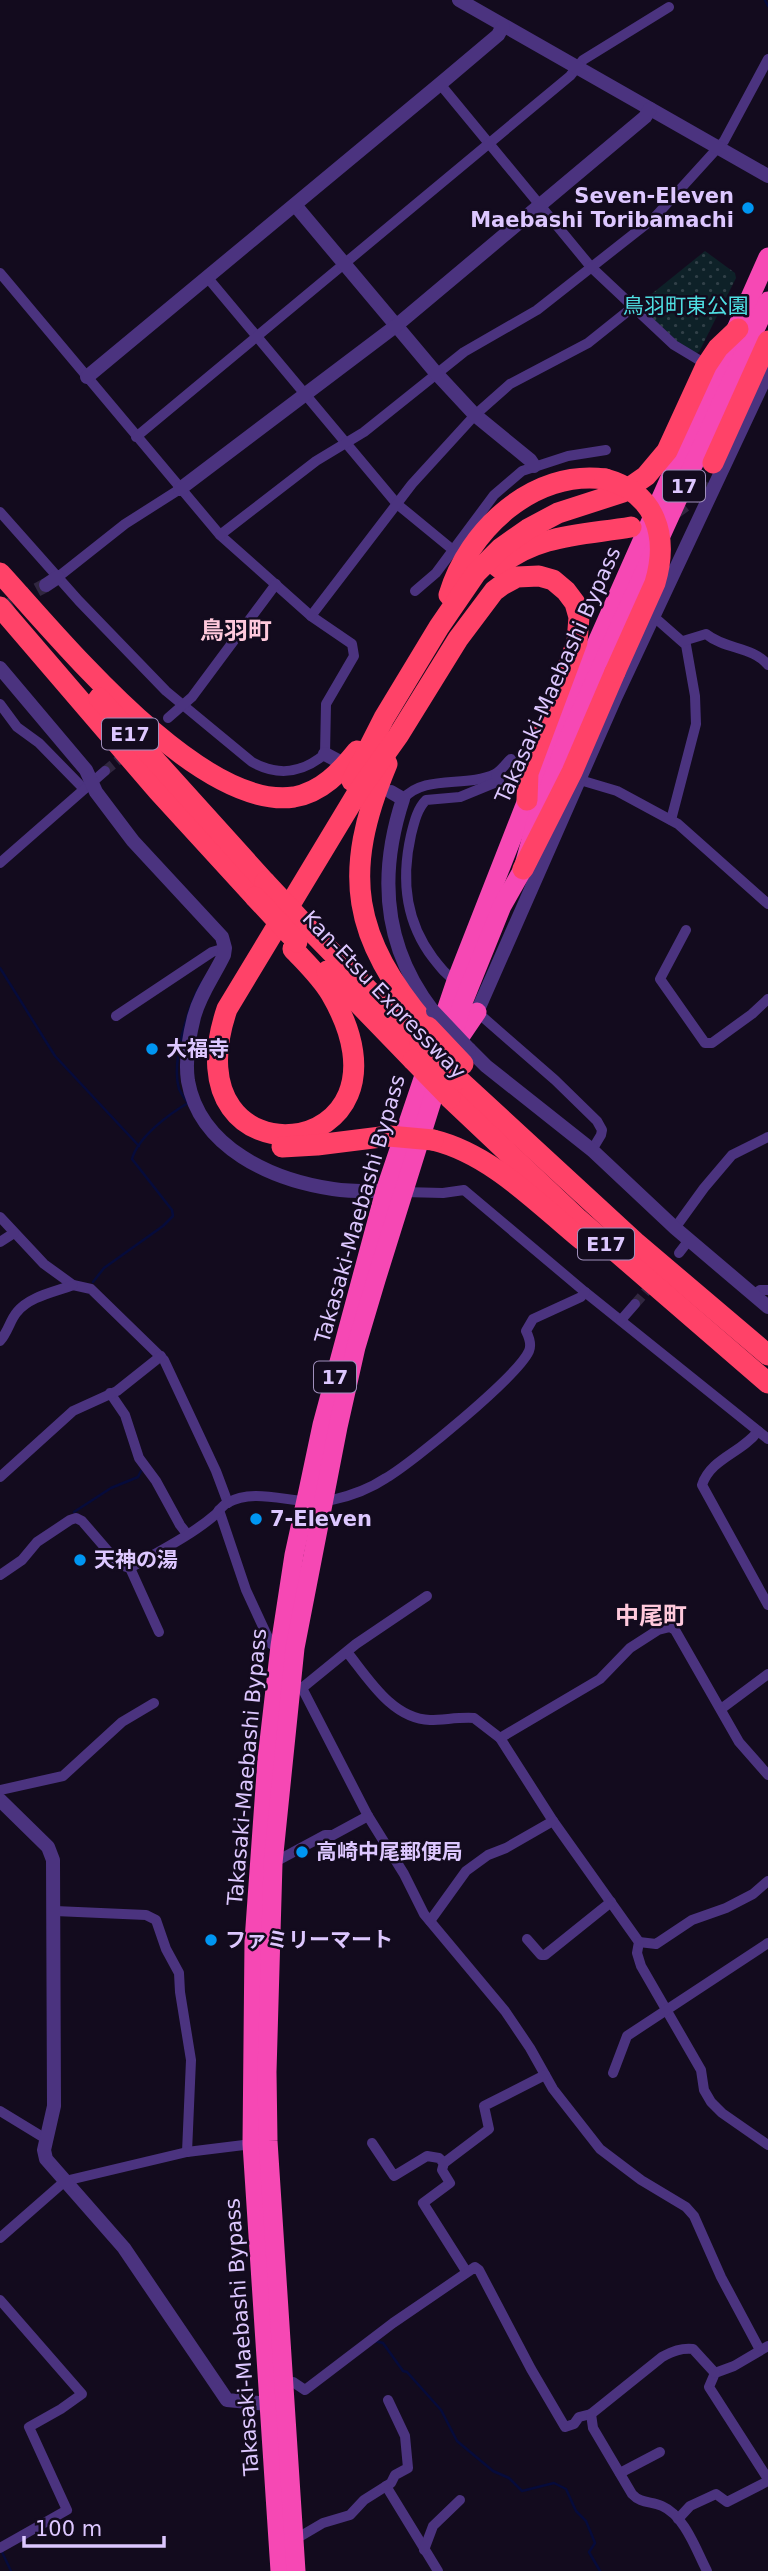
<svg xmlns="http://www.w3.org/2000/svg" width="768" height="2571" viewBox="0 0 768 2571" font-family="'DejaVu Sans','Noto Sans JP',sans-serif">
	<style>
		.park { fill: url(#park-dots) }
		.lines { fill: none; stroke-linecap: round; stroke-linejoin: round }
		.stream { stroke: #060b3b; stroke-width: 2.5 }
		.minor-tunnel { stroke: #312740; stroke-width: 10; stroke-dasharray: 10 5; stroke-linecap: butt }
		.tertiary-tunnel { stroke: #312740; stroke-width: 14; stroke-dasharray: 14 7; stroke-linecap: butt }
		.motorway-tunnel { stroke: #312740; stroke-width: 21; stroke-dasharray: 21 10; stroke-linecap: butt }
		.minor { stroke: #4b337f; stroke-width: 10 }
		.tertiary { stroke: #4b337f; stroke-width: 14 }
		.trunk { stroke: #f648b4; stroke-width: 19 }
		.motorway { stroke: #ff4268; stroke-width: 21 }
		.tertiary-bridge { stroke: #4b337f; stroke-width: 14 }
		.motorway-bridge { stroke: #ff4268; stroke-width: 21 }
		.poi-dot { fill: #0096f2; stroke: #130b1e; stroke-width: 2.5 }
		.labels { text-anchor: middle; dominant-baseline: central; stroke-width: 5; stroke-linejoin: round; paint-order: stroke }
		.shield { fill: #130b1e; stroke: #a08fbc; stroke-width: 2 }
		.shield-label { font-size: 19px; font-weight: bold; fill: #ddc7ff }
		.poi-label { font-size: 21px; font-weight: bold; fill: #ddc7ff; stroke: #130b1e; text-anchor: start }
		.park-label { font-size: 21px; fill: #4fdfe3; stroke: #130b1e }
		.street-label { font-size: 21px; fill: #ddc7ff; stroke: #130b1e }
		.quarter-label { font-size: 24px; font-weight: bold; fill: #ffc9dc; stroke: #130b1e }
	</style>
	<defs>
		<pattern id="park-dots" width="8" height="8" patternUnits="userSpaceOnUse" patternTransform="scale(1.75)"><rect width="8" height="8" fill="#0e2128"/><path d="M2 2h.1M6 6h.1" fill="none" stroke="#314048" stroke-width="1.8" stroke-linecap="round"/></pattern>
	</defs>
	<rect width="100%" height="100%" fill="#130b1e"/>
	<path class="park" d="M705 251 735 273 736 278 699 352 694 354 682 346 638 305Z"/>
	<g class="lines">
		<g class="stream">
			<path d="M765 0 768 6"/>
			<path d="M0 968 55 1056 139 1146"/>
			<path d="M93 1282 104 1268 163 1226 173 1216 172 1210 132 1159C138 1137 169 1114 188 1103 185 1099 181 1093 179 1089 171 1062 188 1006 202 982"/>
			<path d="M74 1512 111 1488 138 1477 141 1471"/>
			<path d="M375 2341 383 2343 403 2371 407 2372 441 2410 457 2441 493 2471 509 2478 522 2491 554 2483 566 2489 576 2511 586 2521 595 2543 589 2552 600 2571"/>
			<path d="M1 2550 11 2571"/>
		</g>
		<g class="minor-tunnel">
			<path d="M105 771 127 753"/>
			<path d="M635 1304 654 1282"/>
		</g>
		<path class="tertiary-tunnel" d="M0 610 46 585"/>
		<path class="motorway-tunnel" d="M665 514C688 501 701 486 713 463"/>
		<g class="minor">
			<path d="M440 84 591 267 674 345 699 360"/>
			<path d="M0 273 220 535 311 616 352 644 354 656 326 704 325 754C302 773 279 777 252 762L166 691 79 601 0 512"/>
			<path d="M207 277 397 504 453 550"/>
			<path d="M136 437 570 76 583 60 669 7"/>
			<path d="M220 535 316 461 364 432 464 352 537 310 654 218 724 141 768 59"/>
			<path d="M58 577 125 524 180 489"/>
			<path d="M415 591 436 573 494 495 522 471 568 456 606 450"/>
			<path d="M311 616 412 484 475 415 510 384 588 343 633 307"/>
			<path d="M653 616 686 645 695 696 696 724 671 820"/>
			<path d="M683 641 706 634C726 650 752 646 768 665"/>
			<path d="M0 704 17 727 39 743 84 789"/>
			<path d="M168 718 192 697 276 584"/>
			<path d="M580 780 617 791 678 824 768 904"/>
			<path d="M403 799C424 774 466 788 495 774 501 771 506 763 511 759"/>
			<path d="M0 863 105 771"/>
			<path d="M686 930 660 979 705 1043H712L752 1014 768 999"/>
			<path d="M456 981C446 975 440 967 433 958 405 921 401 879 411 835 414 823 417 809 426 800L460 797 499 781 496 774"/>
			<path d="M477 1012 555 1080 597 1121 602 1130 601 1135 592 1150"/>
			<path d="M116 1016 212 952 225 948"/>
			<path d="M403 1192 443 1193 464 1190 585 1292 768 1439"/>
			<path d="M0 1217 44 1264 73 1285 91 1289 164 1360 216 1471 228 1503"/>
			<path d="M675 1228 704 1188 732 1155 768 1137"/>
			<path d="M0 1242 14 1233"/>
			<path d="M679 1253 689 1240"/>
			<path d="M753 1295 760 1290H768"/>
			<path d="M621 1320 635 1304"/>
			<path d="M0 1341C8 1332 10 1320 17 1312 30 1296 55 1292 73 1285"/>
			<path d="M110 1393 125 1415 139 1458 156 1481 180 1525 187 1534"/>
			<path d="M758 1431C742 1453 711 1458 702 1485L768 1605"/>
			<path d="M0 1477 73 1411 117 1391 161 1356"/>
			<path d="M219 1510 246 1590 271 1644 280 1646"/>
			<path d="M130 1568 159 1632"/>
			<path d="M0 1575 22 1560 37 1542 70 1520 76 1518 82 1521 120 1565 130 1568C158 1552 192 1535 216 1514 219 1511 222 1506 227 1503 258 1485 299 1508 332 1500 350 1496 371 1488 386 1478 412 1463 518 1376 529 1351 532 1344 529 1337 526 1331L533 1319 581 1297 585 1292"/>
			<path d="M347 1652C368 1678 392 1719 430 1720 444 1720 459 1717 474 1718L500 1738 553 1821 639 1942 637 1953 641 1966 701 2070 704 2090 711 2102 722 2113 768 2145"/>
			<path d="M296 1686 302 1688 356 1644 427 1596"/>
			<path d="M302 1688 368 1816 404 1874 424 1914 505 2011 530 2048 553 2089 600 2149 641 2180 686 2207 694 2216 721 2277 760 2350"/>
			<path d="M721 1709 768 1674"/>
			<path d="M500 1738 600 1679 630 1648 658 1630 670 1627 675 1630 739 1742 768 1775"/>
			<path d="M0 1790 63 1776 122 1722 154 1703"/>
			<path d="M273 1863 325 1835H333L368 1816"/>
			<path d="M55 1911 146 1915 156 1920 166 1949 179 1973 180 1992 191 2060 187 2152"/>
			<path d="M430 1921 466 1871 488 1855 506 1848 553 1821"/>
			<path d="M527 1939 541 1955H545L611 1902"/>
			<path d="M639 1942 656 1944 692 1920 726 1908 753 1894 768 1881"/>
			<path d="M613 2073 627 2036 768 1943"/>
			<path d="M0 2111 46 2139"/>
			<path d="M372 2143 394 2176 427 2156 439 2158 444 2163"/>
			<path d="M0 2238 65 2181 187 2152 252 2144"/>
			<path d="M466 2271 423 2203 450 2183 442 2170 444 2163 489 2129 484 2106 545 2075"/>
			<path d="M0 2300 82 2394 61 2409 29 2427 67 2510 0 2548"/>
			<path d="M768 2346 734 2366 715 2373 709 2387 768 2479"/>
			<path d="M283 2382H293L305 2390 393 2323 475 2267 479 2270 531 2369 565 2427 574 2424 579 2417 591 2414"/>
			<path d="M620 2473 660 2452"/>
			<path d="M386 2486 438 2571"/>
			<path d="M678 2519 690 2506 716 2494 727 2502 768 2481"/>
			<path d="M294 2540 323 2523 350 2515 364 2500 391 2483 395 2475 408 2468 405 2436 388 2400"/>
			<path d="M424 2550 433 2526 460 2500"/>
			<path d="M707 2571C696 2550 685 2516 662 2506 651 2501 641 2504 632 2494L593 2428 591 2414 662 2357C673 2351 681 2348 693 2349L715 2373"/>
		</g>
		<g class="tertiary">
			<path d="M459 0 768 176"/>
			<path d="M295 205 436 373 475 415 530 460 534 466"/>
			<path d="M87 377 440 84 498 35 503 26"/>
			<path d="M180 489 397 325 645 117 650 109"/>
			<path d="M46 585 58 577"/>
			<path d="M0 668 86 770 96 792 133 841 222 937 225 948 224 955C214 976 200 994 194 1017 189 1037 185 1061 188 1081 200 1148 272 1180 333 1189 352 1192 372 1191 391 1191"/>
			<path d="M325 754 340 762"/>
			<path d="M391 792 403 799C378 875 383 947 433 1011"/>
			<path d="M477 1012 616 696 768 372"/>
			<path d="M469 1049 486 1066 592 1150 675 1228 768 1307"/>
			<path d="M0 1800 48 1847 53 1860 54 2106 44 2150 46 2159 124 2248 227 2400 268 2404"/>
		</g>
		<g class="trunk">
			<path d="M458 1040 477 1012"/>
			<path d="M280 2571 252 2144 254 1941 267 1759 280 1646 294 1555 308 1491 322 1425 385 1191 456 981 527 800 768 257"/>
			<path d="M296 2571 268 2141 267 2072 273 1863 295 1648 338 1427 356 1347 376 1280 462 1005 502 906 523 869 536 822 565 746 768 301"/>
		</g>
		<g class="motorway">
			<path d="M713 463 768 341"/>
			<path d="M498 567C536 534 585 535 631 527"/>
			<path d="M0 573C59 637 199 811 294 797 322 792 340 772 357 751"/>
			<path d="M449 595C468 530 534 469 605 479"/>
			<path d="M0 607 158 791 255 897"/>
			<path d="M99 698 265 882"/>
			<path d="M387 764C341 874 352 937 428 1027"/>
			<path d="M352 781 384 718 439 627 476 573 501 548 528 529 558 513 623 492 646 476 667 451 706 366 718 348 738 329"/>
			<path d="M523 869 572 772 615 672"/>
			<path d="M307 927 420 1043"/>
			<path d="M293 949C306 963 321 977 331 994 431 1166 165 1191 227 1009L358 792 398 736 458 639 494 591 502 585 517 577 539 576 553 580 566 591 575 603 579 617 577 642 528 773 527 800"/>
			<path d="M327 971 413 1060"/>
			<path d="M458 1079 635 1242 768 1355"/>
			<path d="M450 1098 577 1218 768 1383"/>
			<path d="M433 1140C491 1154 537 1203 582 1240"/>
			<path d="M282 1147 317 1145 389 1136"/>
		</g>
		<path class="tertiary-bridge" d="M433 1011 469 1049"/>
		<g class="motorway-bridge">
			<path d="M605 479C656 493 669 536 655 583L615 672"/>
			<path d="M265 882 307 927"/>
			<path d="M255 897 297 942"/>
			<path d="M428 1027 463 1064"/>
			<path d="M420 1043 458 1079"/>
			<path d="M413 1060 450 1098"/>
			<path d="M389 1136 433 1140"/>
		</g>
	</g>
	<g class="poi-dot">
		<circle cx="748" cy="208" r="7"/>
		<circle cx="152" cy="1049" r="7"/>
		<circle cx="256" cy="1519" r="7"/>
		<circle cx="80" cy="1560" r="7"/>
		<circle cx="302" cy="1852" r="7"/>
		<circle cx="211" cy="1940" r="7"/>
	</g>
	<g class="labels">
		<g class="shield">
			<rect x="663" y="470.5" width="42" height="31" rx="5"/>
			<rect x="102" y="718.5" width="56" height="31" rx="5"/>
			<rect x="578" y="1228.5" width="56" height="31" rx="5"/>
			<rect x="314" y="1361.5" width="42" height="31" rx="5"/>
		</g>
		<g class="shield-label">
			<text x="684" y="486">17</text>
			<text x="130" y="734">E17</text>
			<text x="606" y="1244">E17</text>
			<text x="335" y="1377">17</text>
		</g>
		<g class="poi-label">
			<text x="734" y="196" text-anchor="end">Seven-Eleven<tspan x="734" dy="24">Maebashi Toribamachi</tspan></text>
			<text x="166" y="1049">大福寺</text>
			<text x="270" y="1519">7-Eleven</text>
			<text x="94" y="1560">天神の湯</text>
			<text x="316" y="1852">高崎中尾郵便局</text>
			<text x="225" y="1940">ファミリーマート</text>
		</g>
		<g class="park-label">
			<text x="686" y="306">鳥羽町東公園</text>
		</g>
		<g class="street-label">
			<text transform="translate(558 675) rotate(-66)">Takasaki-Maebashi Bypass</text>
			<text transform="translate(384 995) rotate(46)">Kan-Etsu Expressway</text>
			<text transform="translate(360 1209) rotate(-74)">Takasaki-Maebashi Bypass</text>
			<text transform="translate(247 1767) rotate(-85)">Takasaki-Maebashi Bypass</text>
			<text transform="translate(242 2337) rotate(-94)">Takasaki-Maebashi Bypass</text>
		</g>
		<g class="quarter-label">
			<text x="236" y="631">鳥羽町</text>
			<text x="651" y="1616">中尾町</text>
		</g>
	</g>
	<path d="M24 2536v10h140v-10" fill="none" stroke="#ddc7ff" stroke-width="3.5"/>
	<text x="35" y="2536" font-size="21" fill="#ddc7ff" stroke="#130b1e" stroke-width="5" paint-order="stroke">100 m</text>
</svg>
